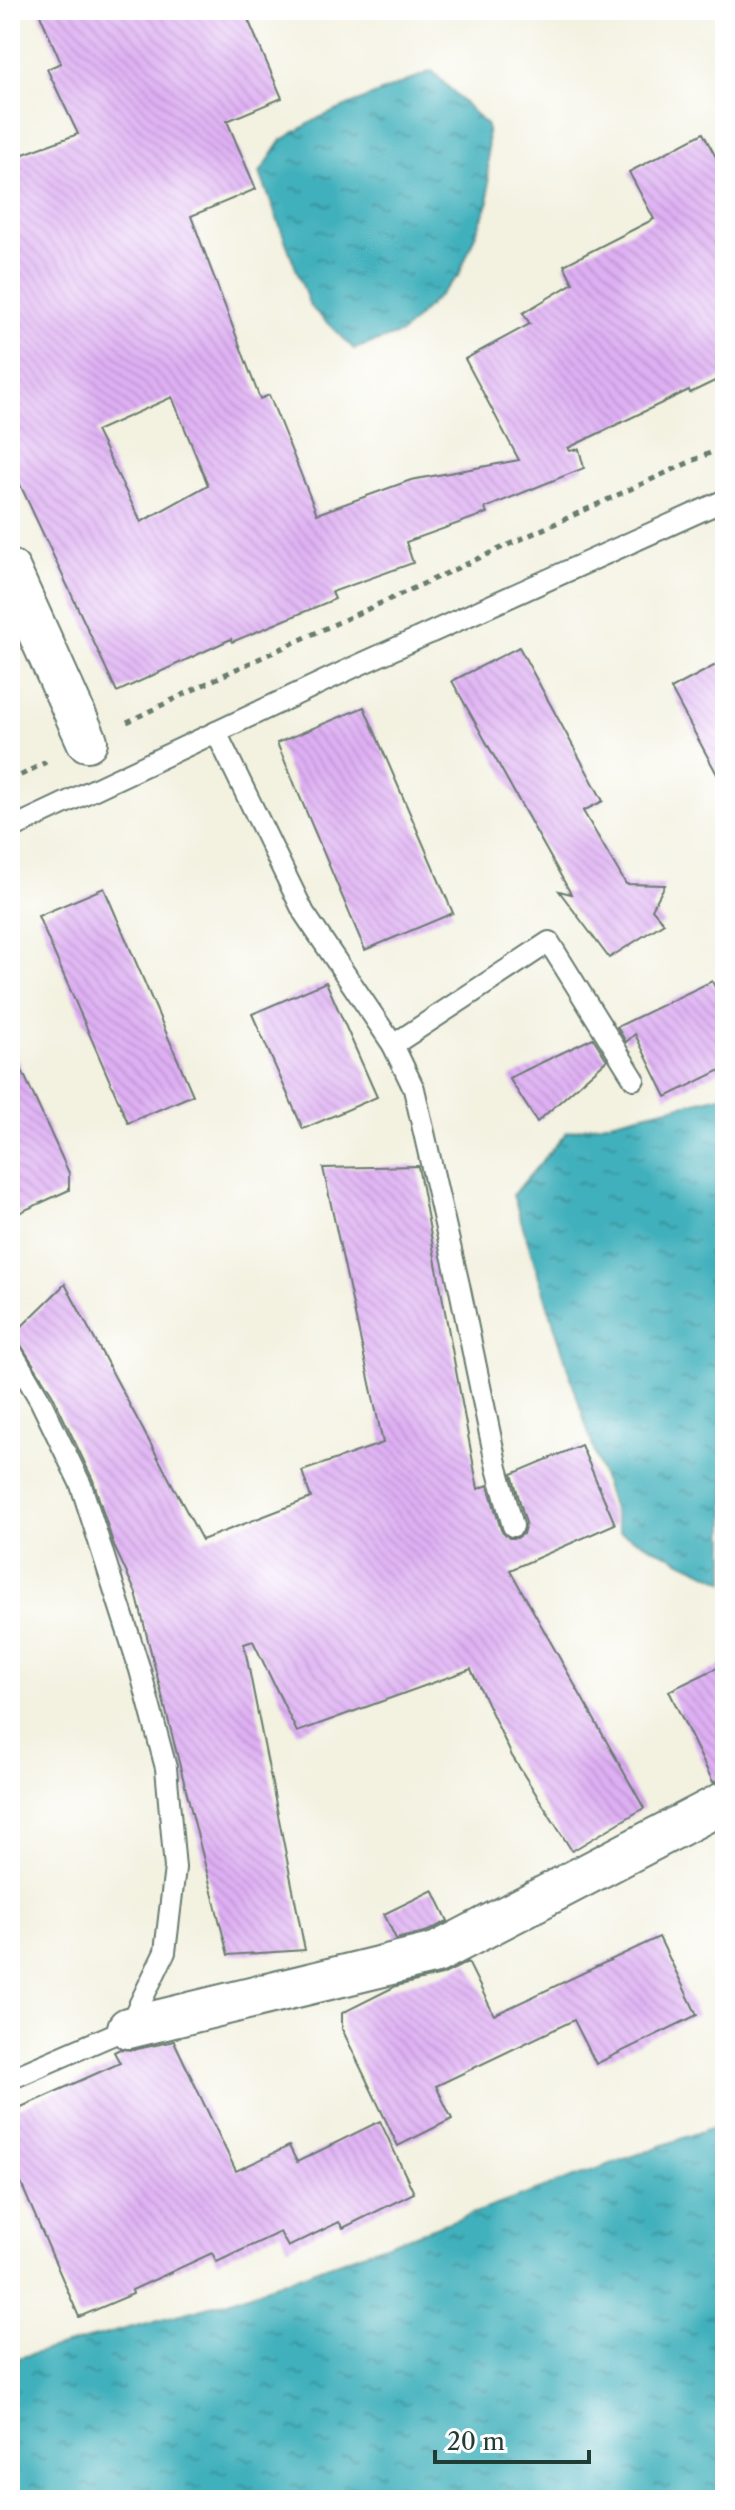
<svg xmlns="http://www.w3.org/2000/svg" width="735" height="2510" viewBox="0 0 735 2510" font-family="'Libre Caslon Text',serif">
	<style>
		.water { fill: url(#water-ripples); stroke: #307678; stroke-width: 2 }
		.building { fill: url(#building-back-hatch); fill-rule: evenodd }
		.lines { fill: none; stroke-linecap: round; stroke-linejoin: round }
		.service-casing { stroke: #697c70; stroke-width: 24 }
		.minor-casing { stroke: #697c70; stroke-width: 44 }
		.path { stroke: #697c70; stroke-width: 5; stroke-dasharray: 6 6; stroke-linecap: butt }
		.service { stroke: #fff; stroke-width: 20 }
		.minor { stroke: #fff; stroke-width: 40 }
	</style>
	<defs>
		<pattern id="water-ripples" width="26" height="14" patternUnits="userSpaceOnUse" patternTransform="scale(2)"><rect width="26" height="14" fill="#41b0bc"/><path d="M2 4q2-2 4 0t4 0M15 11q2-2 4 0t4 0" fill="none" stroke="#36909a"/></pattern>
		<pattern id="building-back-hatch" width="6" height="6" patternUnits="userSpaceOnUse" patternTransform="scale(2)"><rect width="6" height="6" fill="#deaff3"/><path d="M-1 5l2 2M0 0l6 6M5-1l2 2" fill="none" stroke="#be97d1"/></pattern>
	</defs>
	<rect width="100%" height="100%" fill="#fff"/>
	<filter id="ink" filterUnits="userSpaceOnUse"><feTurbulence type="fractalNoise" baseFrequency=".0125" numOctaves="2"/><feDisplacementMap in="SourceGraphic" scale="16" xChannelSelector="R" yChannelSelector="G"/><feConvolveMatrix kernelMatrix="1 2 1 2 8 2 1 2 1" color-interpolation-filters="sRGB"/></filter>
	<filter id="wash" filterUnits="userSpaceOnUse"><feTurbulence type="fractalNoise" baseFrequency=".006" numOctaves="4" result="noise"/><feDisplacementMap in="SourceGraphic" scale="32" xChannelSelector="R" yChannelSelector="G"/><feGaussianBlur stdDeviation="1.8" result="paint"/><feColorMatrix in="noise" values="0 0 0 0 0 0 0 0 0 0 0 0 0 0 0 0 0 1.4 0 .05"/><feComposite in="paint" operator="in"/></filter>
	<g filter="url(#wash)">
		<rect width="100%" height="100%" fill="#f3f1e0"/>
		<g class="water">
			<path d="M432 71 487 126 489 201 459 275 402 333 354 349 310 306 260 173 282 140 319 118Z"/>
			<path d="M725 1095V1582L620 1532 513 1195 567 1132Z"/>
			<path d="M725 2123V2500H10V2360L229 2301Z"/>
		</g>
		<g id="blocks">
			<g class="building">
				<path d="M38 10H244L282 98 227 121 256 189 191 216 260 399 269 395 317 514 411 480 519 460 465 359 530 324 523 313 573 283 564 265 654 219 629 172 703 133 725 174V376L690 393 689 390 568 448 570 451 579 449 584 468 485 508 487 513 406 542 413 563 332 592 335 599 232 642 231 639 117 692 10 463V159L78 134 47 69 61 63ZM172 397 208 485 141 522 96 431Z"/>
				<path d="M519 647 603 801 583 811 626 884 665 885 652 909 664 923 609 958 559 891 571 894 452 681Z"/>
				<path d="M725 660V789L671 689Z"/>
				<path d="M364 707 453 913 365 950 277 743Z"/>
				<path d="M104 888 193 1095 128 1123 38 916Z"/>
				<path d="M712 981 725 1008V1068L666 1097 635 1034 626 1042 617 1027Z"/>
				<path d="M326 982 377 1097 303 1129 252 1014Z"/>
				<path d="M593 1038 607 1060 537 1122 509 1078Z"/>
				<path d="M10 1044 69 1173V1190L10 1217Z"/>
				<path d="M418 1166 478 1489 488 1485 501 1530 509 1538H517L523 1534 526 1523 512 1474 581 1445 615 1524 510 1570 644 1808 572 1851 512 1756 471 1669 297 1732 253 1641 244 1644 305 1950 228 1955 136 1593 114 1546 93 1480 52 1394 14 1334 65 1284 202 1540 311 1498 302 1471 383 1443 323 1168Z"/>
				<path d="M725 1664V1779L713 1782 669 1691Z"/>
				<path d="M433 1890 448 1921 428 1931 396 1939 384 1914Z"/>
				<path d="M659 1937 697 2015 596 2064 574 2020 436 2086 452 2119 398 2146 342 2029V2013L396 1986 442 1975 468 1962 494 2015Z"/>
				<path d="M174 2041 236 2171 289 2146 297 2162 380 2121 414 2193 343 2228 339 2222 288 2247 280 2232 217 2262 212 2253 132 2290 133 2294 79 2317 10 2158V2112L120 2063 114 2052 120 2049 133 2050Z"/>
			</g>
		</g>
	</g>
	<g filter="url(#ink)">
		<use href="#blocks" fill-opacity="0" stroke="#697c70" stroke-width="2"/>
		<g class="lines">
			<g class="service-casing">
				<g id="service">
					<path d="M216 732 304 913 393 1045 414 1089 459 1285 497 1468 513 1526"/>
					<path d="M10 829 352 668 725 500"/>
					<path d="M393 1045 549 942 634 1079"/>
					<path d="M10 1349 40 1400 81 1485 140 1670 166 1768 175 1868 165 1952 128 2028 10 2079"/>
				</g>
			</g>
			<g class="minor-casing">
				<g id="minor">
					<path d="M10 570 87 741"/>
					<path d="M128 2028 436 1953 725 1802"/>
				</g>
			</g>
			<g class="path">
				<path d="M127 722 232 671 725 446"/>
				<path d="M10 781 46 762"/>
			</g>
			<use href="#service" class="service"/>
			<use href="#minor" class="minor"/>
		</g>
	</g>
	<rect width="735" height="2510" fill="none" stroke="#fff" stroke-width="40"/>
	<path d="M435 2450v12h154v-12" fill="none" stroke="#1f3d34" stroke-width="4"/>
	<text x="447" y="2450" font-size="24" fill="#1f3d34" stroke="#ffffff" stroke-width="6" paint-order="stroke">20 m</text>
</svg>
